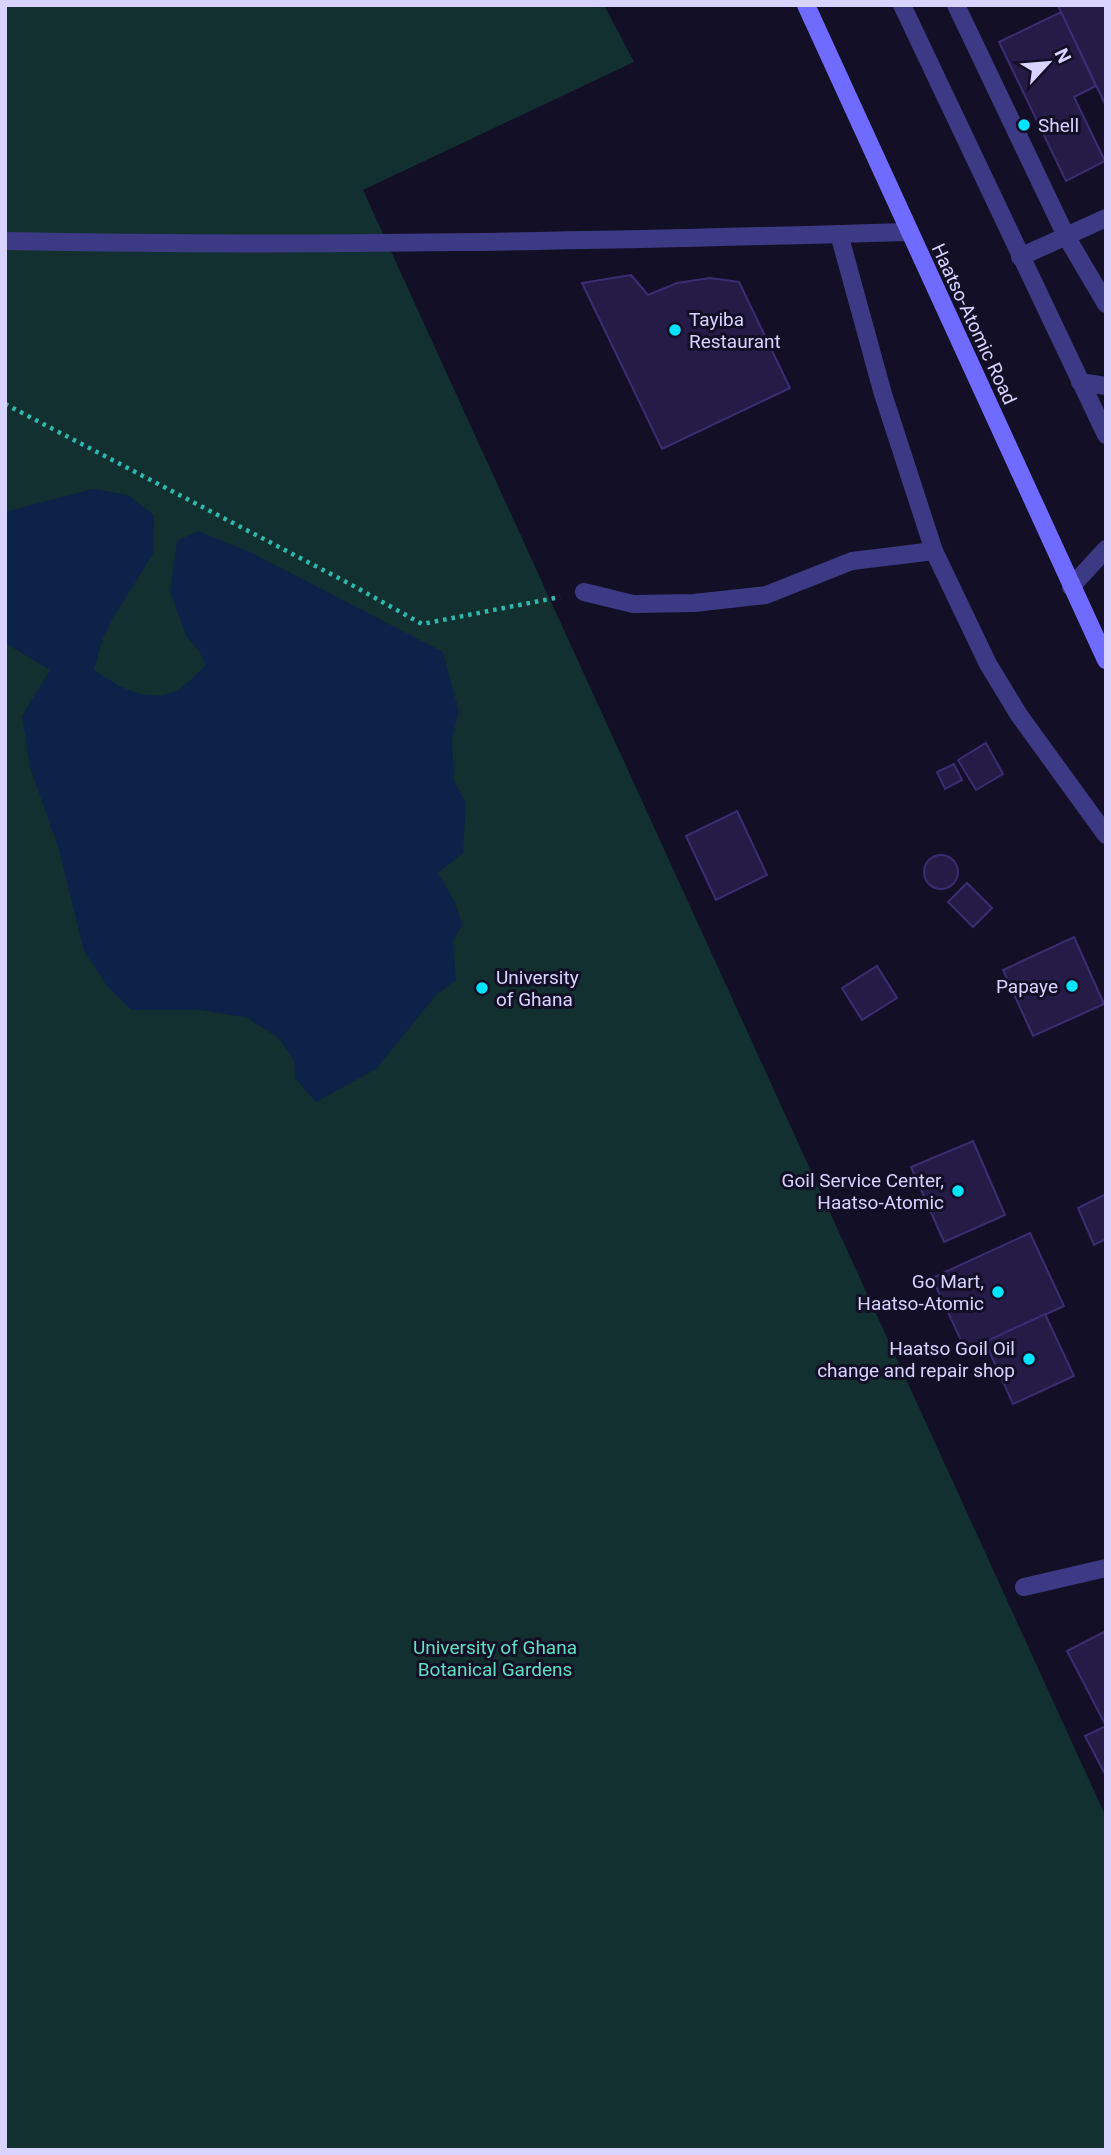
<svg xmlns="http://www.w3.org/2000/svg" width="1111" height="2155" viewBox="0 0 1111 2155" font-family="Roboto,sans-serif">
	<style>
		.green { fill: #12302f }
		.water { fill: #0c2248 }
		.building { fill: #241b47; stroke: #3b2d73; stroke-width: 2 }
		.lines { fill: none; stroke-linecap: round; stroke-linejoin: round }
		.path { stroke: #2fb8b0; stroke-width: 4.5; stroke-dasharray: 3.5 5; stroke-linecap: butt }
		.service { stroke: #3d3a85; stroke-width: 18 }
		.minor { stroke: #3d3a85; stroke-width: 18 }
		.tertiary { stroke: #3d3a85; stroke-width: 18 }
		.secondary { stroke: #6f6bff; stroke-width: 18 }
		.poi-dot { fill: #00e5ff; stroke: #130f26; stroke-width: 2.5 }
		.labels { text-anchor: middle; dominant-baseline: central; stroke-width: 6; stroke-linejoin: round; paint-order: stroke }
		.poi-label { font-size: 19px; fill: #d9d4ff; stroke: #130f26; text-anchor: end }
		.street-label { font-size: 19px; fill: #d9d4ff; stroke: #130f26 }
		.park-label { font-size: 19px; fill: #5fe0c0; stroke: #130f26 }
	</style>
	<rect width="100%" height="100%" fill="#130f26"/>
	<path class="green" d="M5 5H604L634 62 363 190 1106 1817V2150H5Z"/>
	<path class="water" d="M93 489 128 495 154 515 153 554 114 616 103 638 94 669C115 686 147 704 176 691 186 686 197 673 206 665L199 651 187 637 170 592 177 541 198 531 252 553 443 652 459 712 452 738 454 781 466 803 463 853 438 873 455 902 462 925 453 941 456 980 437 994 376 1069 316 1102 295 1078 294 1061 280 1039 248 1018 200 1010H131L107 986 84 951 59 850 30 767 22 716 50 670 5 643V512Z"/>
	<g class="building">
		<path d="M1058 5H1106V106L1061 12Z"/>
		<path d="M1061 12 1096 86 1074 97 1105 161 1066 181 999 42Z"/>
		<path d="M631 275 648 295 677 283 710 278 739 282 790 388 662 449 582 283Z"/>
		<path d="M986 743 1003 774 976 790 958 760Z"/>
		<path d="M954 764 962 780 945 789 937 772Z"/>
		<path d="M737 811 767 875 716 900 686 836Z"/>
		<circle cx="941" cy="872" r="17"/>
		<path d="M967 883 992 908 973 927 948 902Z"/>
		<path d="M1074 937 1104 1004 1033 1036 1003 970Z"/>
		<path d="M877 966 897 998 862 1020 842 988Z"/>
		<path d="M973 1141 1005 1215 944 1242 911 1167Z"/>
		<path d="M1106 1194V1239L1094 1245 1078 1208Z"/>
		<path d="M1030 1233 1064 1306 966 1351 932 1278Z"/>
		<path d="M1045 1314 1074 1376 1013 1404 985 1342Z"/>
		<path d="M1106 1631V1776L1085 1736 1106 1726 1067 1651Z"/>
	</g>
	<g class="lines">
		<path class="path" d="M5 404 350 584 422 624 560 597"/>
		<g class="service">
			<path d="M956 5 1066 236 1106 304"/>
			<path d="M839 234 883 394 934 551 988 664 1019 715 1106 835"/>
			<path d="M1020 257 1106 218"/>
			<path d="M584 592 633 604 694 603 766 595 852 561 934 551"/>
			<path d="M1024 1587 1106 1568"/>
		</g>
		<path class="minor" d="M5 241C306 247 608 241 909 232"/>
		<g class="tertiary">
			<path d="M902 5 1106 435"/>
			<path d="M1080 382 1106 386"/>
			<path d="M1071 587 1106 549"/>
		</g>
		<path class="secondary" d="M806 5 1106 660"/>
	</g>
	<g class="poi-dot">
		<circle cx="1024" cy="125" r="7"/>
		<circle cx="675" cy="330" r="7"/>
		<circle cx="1072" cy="986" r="7"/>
		<circle cx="482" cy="988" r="7"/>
		<circle cx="958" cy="1191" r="7"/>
		<circle cx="998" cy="1292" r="7"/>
		<circle cx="1029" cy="1359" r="7"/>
	</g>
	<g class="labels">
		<g class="poi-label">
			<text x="1038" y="125" text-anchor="start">Shell</text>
			<text x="689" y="319" text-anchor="start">Tayiba<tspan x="689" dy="22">Restaurant</tspan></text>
			<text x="496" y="977" text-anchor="start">University<tspan x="496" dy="22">of Ghana</tspan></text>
			<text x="1058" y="986">Papaye</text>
			<text x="944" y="1180">Goil Service Center,<tspan x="944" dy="22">Haatso-Atomic</tspan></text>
			<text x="984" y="1281">Go Mart,<tspan x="984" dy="22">Haatso-Atomic</tspan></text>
			<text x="1015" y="1348">Haatso Goil Oil<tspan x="1015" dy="22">change and repair shop</tspan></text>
		</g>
		<g class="street-label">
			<text transform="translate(974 324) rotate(65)">Haatso-Atomic Road</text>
		</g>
		<g class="park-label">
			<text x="495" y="1647">University of Ghana<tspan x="495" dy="22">Botanical Gardens</tspan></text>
		</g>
	</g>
	<rect width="1111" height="2155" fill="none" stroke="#d9d4ff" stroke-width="14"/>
	<g transform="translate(1048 63) rotate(64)" stroke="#130f26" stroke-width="5" paint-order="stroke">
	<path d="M0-5L12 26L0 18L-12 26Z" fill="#d9d4ff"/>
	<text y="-10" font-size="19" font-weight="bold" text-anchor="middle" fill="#d9d4ff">N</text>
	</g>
</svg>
